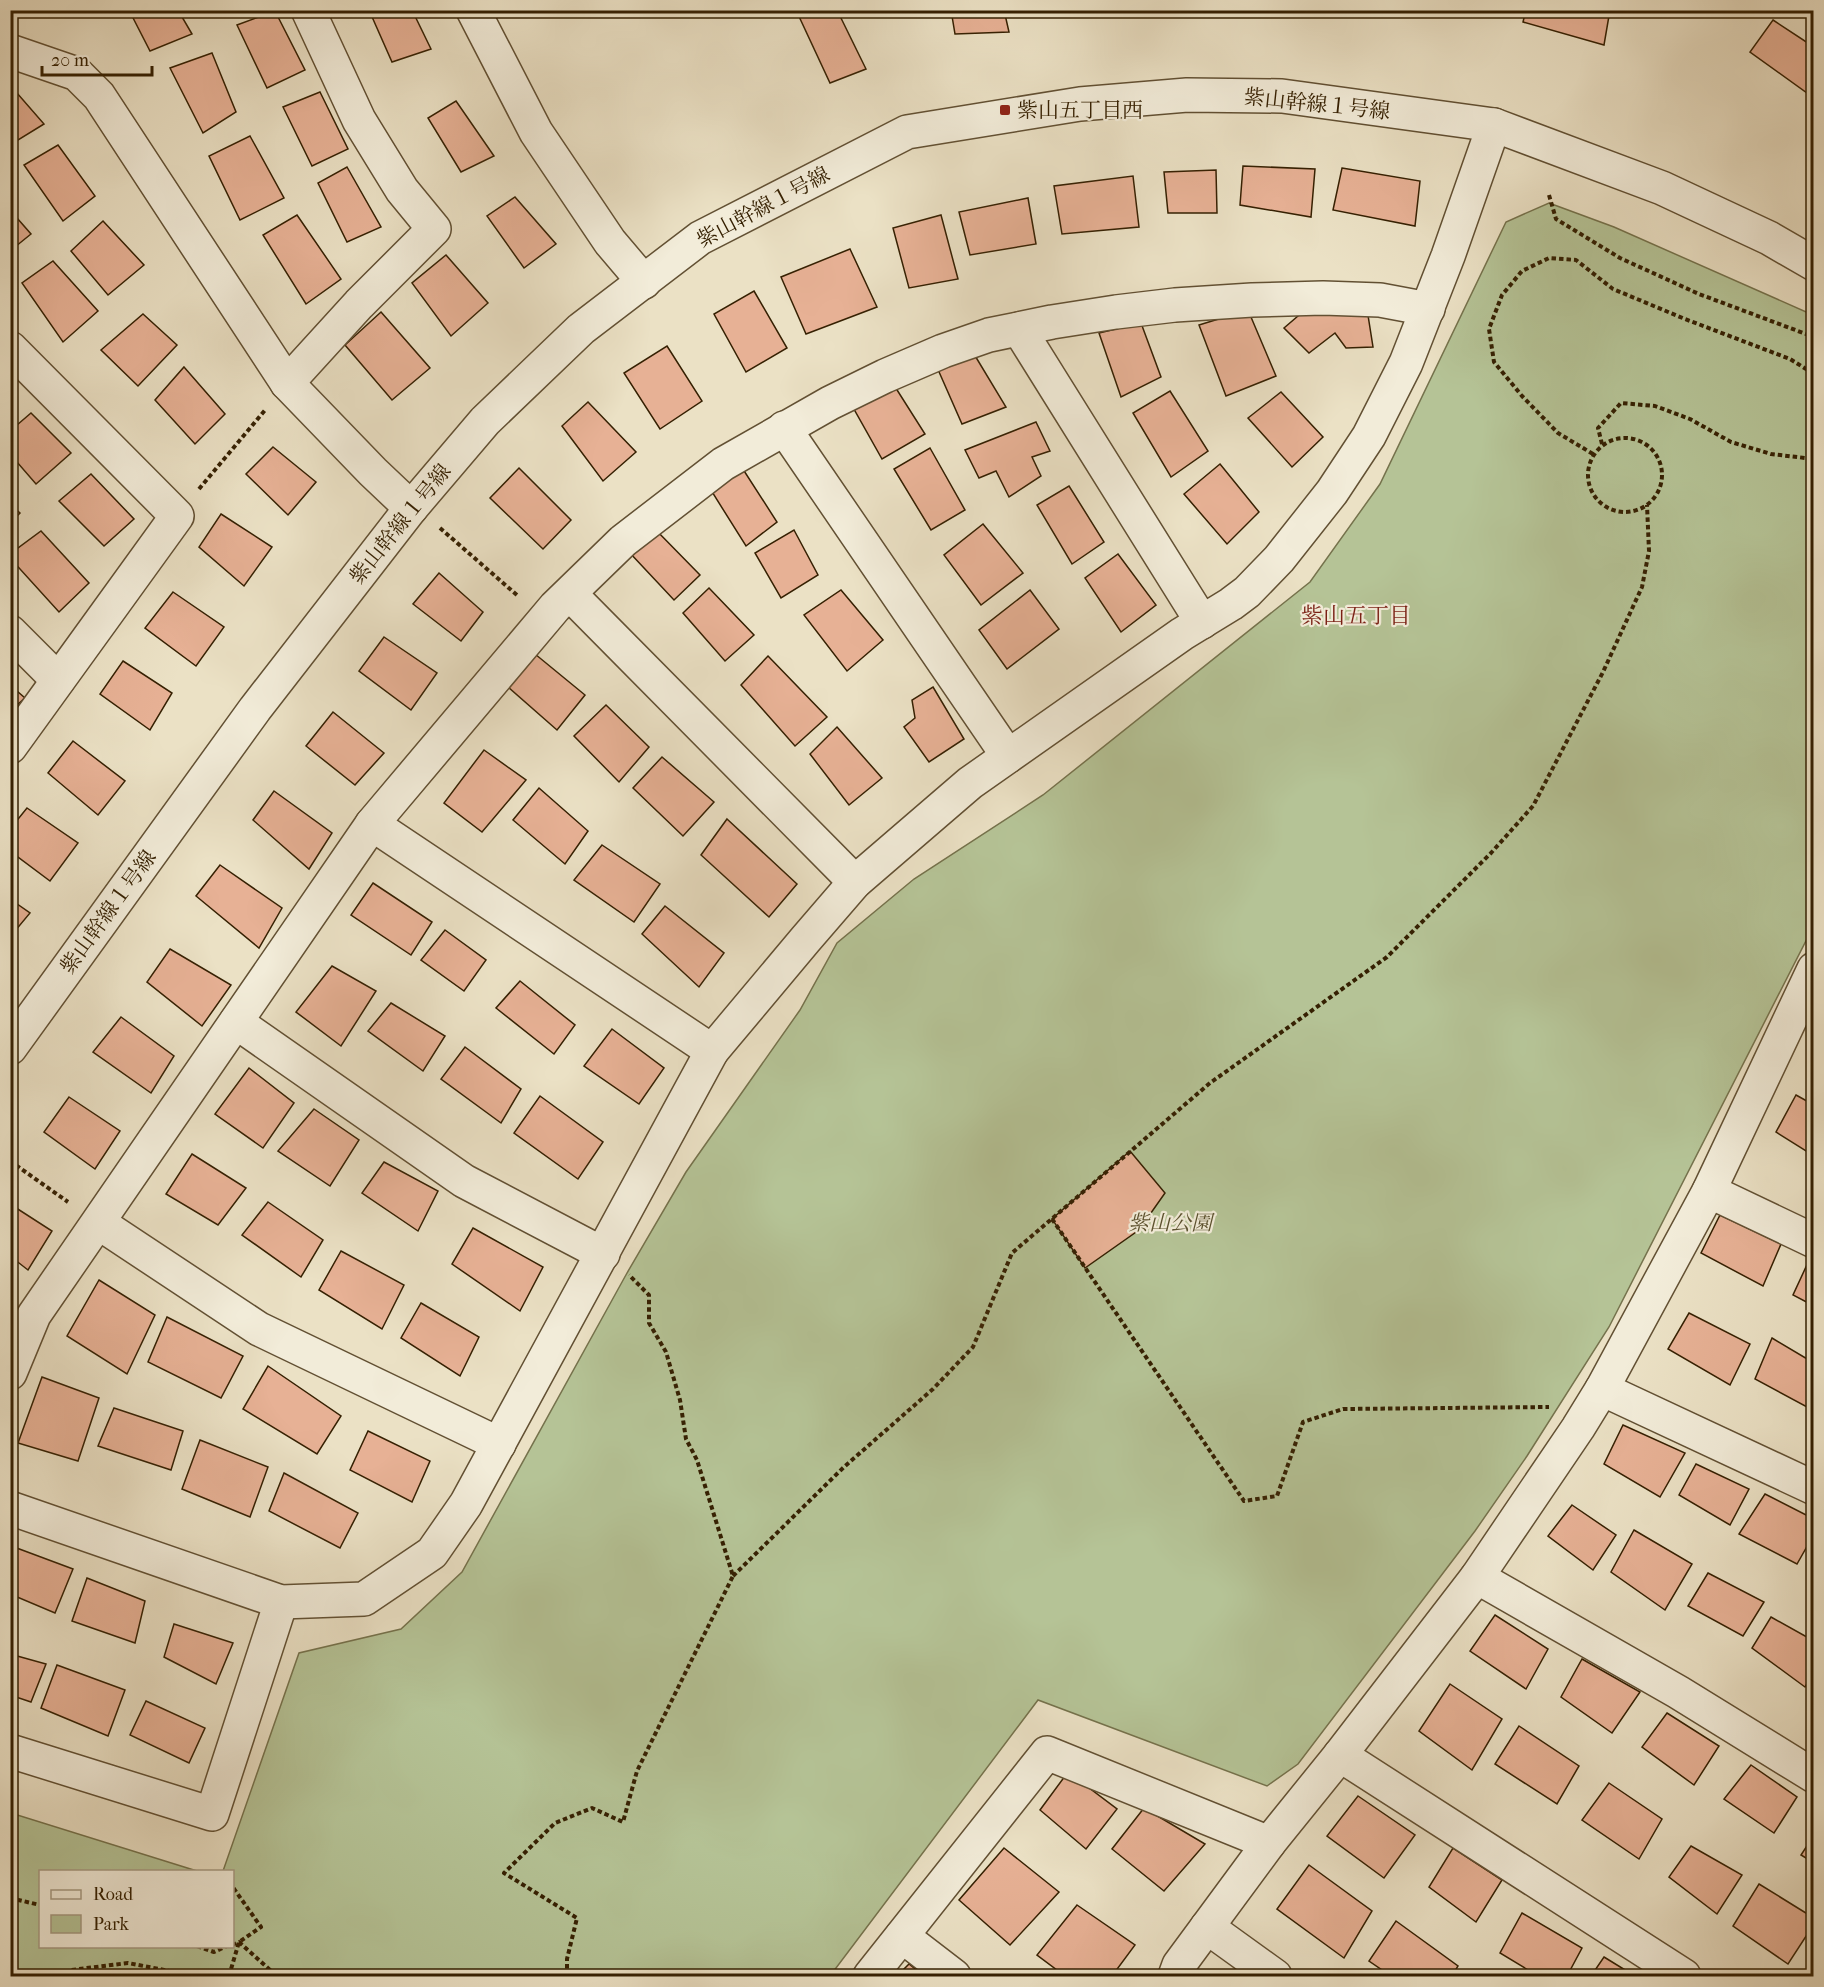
<svg xmlns="http://www.w3.org/2000/svg" width="1824" height="1987" viewBox="0 0 1824 1987" font-family="'IM FELL French Canon','Noto Serif JP',serif">
	<style>
		.green { fill: #b5c396; stroke: #75724c; stroke-width: 1.5 }
		.building { fill: #e7b195; stroke: #352002; stroke-width: 1.5 }
		.lines { fill: none; stroke-linecap: round; stroke-linejoin: round }
		.minor-casing { stroke: #625033; stroke-width: 36 }
		.tertiary-casing { stroke: #625033; stroke-width: 36 }
		.path { stroke: #352002; stroke-width: 4; stroke-dasharray: 4.5 3; stroke-linecap: butt }
		.minor { stroke: #f2ecd9; stroke-width: 33 }
		.tertiary { stroke: #f2ecd9; stroke-width: 33 }
		.poi-dot { fill: #8f2418; stroke: #f2ecd9; stroke-width: 2 }
		.labels { text-anchor: middle; dominant-baseline: central; stroke-width: 4.5; stroke-linejoin: round; paint-order: stroke }
		.street-label { font-size: 21px; fill: #352002; stroke: #f2ecd9 }
		.poi-label { font-size: 21px; fill: #352002; stroke: #f2ecd9; text-anchor: start }
		.park-label { font-size: 21px; font-style: italic; fill: #5b512e; stroke: #f2ecd9 }
		.neighbourhood-label { font-size: 22px; fill: #7a1f14; stroke: #f2ecd9 }
	</style>
	<rect width="100%" height="100%" fill="#ebe1c5"/>
	<filter id="stains"><feTurbulence type="fractalNoise" baseFrequency=".00333" numOctaves="4"/><feColorMatrix values="0 0 0 0 .2 0 0 0 0 .09 0 0 0 0 .02 0 0 0 .5 -.17"/></filter>
	<radialGradient id="worn" r=".72"><stop offset=".6" stop-color="#630" stop-opacity="0"/><stop offset="1" stop-color="#630" stop-opacity=".3"/></radialGradient>
	<path class="green" d="M1549 203 1614 227 1813 315V927L1609 1327 1527 1456 1475 1531 1298 1764 1267 1786 1038 1700 830 1976H11V1813L197 1871 40 1872V1946H232V1872L223 1871 299 1653 401 1629 462 1572 627 1273 686 1172 800 1010 837 943 914 879 1043 795 1310 582 1380 484 1506 222Z"/>
	<g class="building">
		<path d="M129 10H178L192 34 150 51Z"/>
		<path d="M369 10H412L431 49 392 62Z"/>
		<path d="M796 10H837L866 69 830 83Z"/>
		<path d="M951 10H1004L1009 32 955 34Z"/>
		<path d="M1526 10H1610L1604 45 1523 22Z"/>
		<path d="M275 11 305 70 267 88 237 25Z"/>
		<path d="M1773 20 1814 47V98L1750 52Z"/>
		<path d="M212 53 236 112 203 133 170 68Z"/>
		<path d="M10 85 44 124 10 145Z"/>
		<path d="M320 92 348 149 312 166 283 107Z"/>
		<path d="M456 101 494 156 461 172 428 118Z"/>
		<path d="M250 136 284 198 240 220 209 156Z"/>
		<path d="M58 145 95 196 63 221 24 165Z"/>
		<path d="M1243 166 1315 169 1311 217 1240 205Z"/>
		<path d="M347 167 381 227 347 242 318 183Z"/>
		<path d="M1342 168 1420 181 1415 226 1333 210Z"/>
		<path d="M1216 170 1217 213H1168L1164 172Z"/>
		<path d="M1133 176 1139 227 1062 234 1054 186Z"/>
		<path d="M515 197 556 244 524 268 487 216Z"/>
		<path d="M1028 198 1036 244 970 255 959 212Z"/>
		<path d="M10 210 31 234 10 251Z"/>
		<path d="M297 215 341 279 306 304 263 235Z"/>
		<path d="M941 215 958 279 909 288 893 228Z"/>
		<path d="M103 221 144 265 108 295 71 251Z"/>
		<path d="M850 249 877 307 806 334 781 277Z"/>
		<path d="M446 255 488 303 451 336 412 283Z"/>
		<path d="M53 261 98 311 63 342 22 283Z"/>
		<path d="M754 291 787 348 746 372 714 314Z"/>
		<path d="M1312 304 1367 309 1373 347 1346 348 1335 333 1309 353 1284 328Z"/>
		<path d="M1248 310 1276 376 1226 396 1199 325Z"/>
		<path d="M381 312 430 368 392 400 345 345Z"/>
		<path d="M143 314 177 345 138 386 101 350Z"/>
		<path d="M1141 323 1161 377 1121 397 1099 333Z"/>
		<path d="M667 346 702 401 660 429 624 373Z"/>
		<path d="M974 354 1006 407 962 424 936 365Z"/>
		<path d="M184 367 225 414 195 444 155 400Z"/>
		<path d="M892 382 925 434 882 459 850 402Z"/>
		<path d="M1170 391 1208 451 1171 477 1133 413Z"/>
		<path d="M1281 392 1323 437 1292 467 1248 418Z"/>
		<path d="M588 402 636 452 603 481 562 426Z"/>
		<path d="M31 413 71 453 36 484 10 454V431Z"/>
		<path d="M1036 422 1050 451 1032 457 1041 476 1009 497 996 471 979 478 965 450Z"/>
		<path d="M273 447 316 482 288 515 246 474Z"/>
		<path d="M930 448 965 510 931 530 894 469Z"/>
		<path d="M739 463 777 522 746 546 709 487Z"/>
		<path d="M1220 464 1259 512 1227 544 1184 494Z"/>
		<path d="M519 468 571 520 543 549 490 498Z"/>
		<path d="M91 474 134 519 104 546 59 501Z"/>
		<path d="M1069 486 1104 542 1072 564 1037 505Z"/>
		<path d="M10 504 20 513 10 523Z"/>
		<path d="M221 514 272 547 244 586 199 547Z"/>
		<path d="M983 524 1023 573 981 605 944 555Z"/>
		<path d="M653 527 700 575 674 600 629 552Z"/>
		<path d="M794 530 818 575 781 598 755 553Z"/>
		<path d="M41 531 89 583 59 612 10 558V554Z"/>
		<path d="M1118 554 1156 605 1121 632 1085 578Z"/>
		<path d="M439 573 483 612 461 641 413 604Z"/>
		<path d="M709 588 754 635 725 661 683 613Z"/>
		<path d="M841 590 883 640 847 671 804 615Z"/>
		<path d="M1030 590 1059 629 1007 669 979 630Z"/>
		<path d="M173 592 224 627 196 666 145 628Z"/>
		<path d="M384 637 437 673 411 710 359 671Z"/>
		<path d="M535 654 585 695 557 730 507 686Z"/>
		<path d="M768 656 827 717 795 746 741 685Z"/>
		<path d="M123 661 172 693 150 730 100 694Z"/>
		<path d="M10 685 25 698 10 711Z"/>
		<path d="M933 687 964 739 929 762 904 727 915 718 912 700Z"/>
		<path d="M606 705 649 747 619 782 574 736Z"/>
		<path d="M333 712 384 753 355 785 306 746Z"/>
		<path d="M837 727 882 778 849 805 810 754Z"/>
		<path d="M73 741 125 781 98 815 48 773Z"/>
		<path d="M484 750 526 780 482 832 444 803Z"/>
		<path d="M662 757 714 802 683 836 633 788Z"/>
		<path d="M539 788 588 831 565 864 513 820Z"/>
		<path d="M274 791 332 833 309 869 253 820Z"/>
		<path d="M27 808 78 843 50 881 10 851V829Z"/>
		<path d="M727 819 797 884 769 917 701 855Z"/>
		<path d="M602 845 660 884 634 922 574 880Z"/>
		<path d="M220 865 282 908 259 948 196 896Z"/>
		<path d="M373 883 432 922 411 955 351 915Z"/>
		<path d="M10 899 30 913 10 937Z"/>
		<path d="M665 906 724 953 699 987 642 934Z"/>
		<path d="M445 930 486 960 464 991 421 960Z"/>
		<path d="M170 949 231 985 202 1026 147 982Z"/>
		<path d="M332 966 376 991 341 1046 296 1012Z"/>
		<path d="M520 981 575 1025 554 1054 496 1008Z"/>
		<path d="M391 1003 445 1036 423 1071 368 1031Z"/>
		<path d="M121 1017 174 1056 151 1093 93 1052Z"/>
		<path d="M612 1029 664 1068 639 1104 584 1066Z"/>
		<path d="M465 1047 521 1089 501 1123 441 1079Z"/>
		<path d="M249 1068 294 1103 263 1148 215 1114Z"/>
		<path d="M1796 1095 1814 1105V1156L1776 1132Z"/>
		<path d="M540 1096 603 1142 578 1179 514 1133Z"/>
		<path d="M69 1097 120 1131 95 1169 44 1132Z"/>
		<path d="M314 1109 359 1140 330 1186 278 1151Z"/>
		<path d="M1130 1151 1165 1193 1139 1230 1085 1268 1052 1219Z"/>
		<path d="M192 1154 246 1188 218 1225 166 1194Z"/>
		<path d="M384 1162 438 1191 418 1231 362 1193Z"/>
		<path d="M268 1202 323 1240 301 1277 242 1235Z"/>
		<path d="M10 1204 52 1231 28 1270 10 1256Z"/>
		<path d="M1720 1215 1781 1244 1763 1286 1701 1253Z"/>
		<path d="M473 1228 543 1267 520 1311 452 1264Z"/>
		<path d="M341 1251 404 1285 382 1329 319 1290Z"/>
		<path d="M1811 1256 1814 1257V1306L1793 1295Z"/>
		<path d="M99 1280 155 1315 127 1374 67 1336Z"/>
		<path d="M421 1303 479 1337 460 1376 401 1338Z"/>
		<path d="M1689 1313 1750 1344 1730 1385 1668 1349Z"/>
		<path d="M167 1317 243 1356 221 1398 148 1362Z"/>
		<path d="M1772 1338 1814 1363V1393L1807 1407 1755 1379Z"/>
		<path d="M268 1366 341 1416 317 1454 243 1409Z"/>
		<path d="M42 1377 99 1398 78 1461 18 1443Z"/>
		<path d="M114 1408 183 1431 171 1470 98 1446Z"/>
		<path d="M1623 1425 1685 1453 1660 1497 1604 1464Z"/>
		<path d="M368 1431 430 1461 412 1502 350 1470Z"/>
		<path d="M200 1440 268 1467 250 1517 182 1489Z"/>
		<path d="M1696 1464 1749 1489 1730 1525 1679 1495Z"/>
		<path d="M284 1473 358 1513 340 1548 269 1511Z"/>
		<path d="M1765 1494 1814 1519V1534L1797 1564 1739 1534Z"/>
		<path d="M1572 1505 1616 1535 1593 1570 1548 1536Z"/>
		<path d="M1634 1530 1692 1564 1665 1610 1611 1572Z"/>
		<path d="M14 1547 73 1569 55 1613 10 1594V1556Z"/>
		<path d="M1708 1573 1764 1602 1743 1636 1688 1606Z"/>
		<path d="M87 1578 145 1601 135 1643 72 1621Z"/>
		<path d="M1495 1615 1548 1649 1526 1689 1470 1651Z"/>
		<path d="M1771 1617 1814 1641V1671L1805 1687 1752 1648Z"/>
		<path d="M174 1624 233 1643 216 1684 164 1657Z"/>
		<path d="M10 1654 46 1664 31 1702 10 1695Z"/>
		<path d="M1582 1659 1640 1692 1612 1733 1561 1697Z"/>
		<path d="M57 1665 125 1690 108 1736 41 1708Z"/>
		<path d="M1450 1684 1502 1719 1472 1770 1419 1731Z"/>
		<path d="M146 1701 205 1728 189 1763 130 1735Z"/>
		<path d="M1667 1713 1719 1746 1694 1785 1642 1747Z"/>
		<path d="M1519 1726 1579 1766 1557 1804 1495 1764Z"/>
		<path d="M1751 1765 1797 1797 1774 1833 1724 1799Z"/>
		<path d="M1068 1772 1117 1809 1086 1849 1040 1810Z"/>
		<path d="M1609 1783 1662 1819 1639 1859 1582 1820Z"/>
		<path d="M1358 1796 1415 1835 1384 1878 1327 1836Z"/>
		<path d="M1144 1808 1205 1844 1164 1891 1112 1849Z"/>
		<path d="M1814 1835V1863L1801 1855Z"/>
		<path d="M1691 1846 1742 1875 1717 1914 1669 1877Z"/>
		<path d="M1004 1848 1059 1892 1010 1945 959 1900Z"/>
		<path d="M1453 1848 1502 1880 1476 1922 1429 1887Z"/>
		<path d="M1309 1865 1372 1911 1344 1958 1277 1909Z"/>
		<path d="M1759 1884 1814 1918V1924L1788 1964 1733 1926Z"/>
		<path d="M1077 1905 1135 1945 1112 1976H1065L1037 1955Z"/>
		<path d="M1522 1913 1582 1948 1567 1976H1538L1500 1953Z"/>
		<path d="M1396 1921 1458 1966 1452 1976H1391L1369 1961Z"/>
		<path d="M1604 1957 1635 1976H1591Z"/>
		<path d="M909 1964 924 1976H897Z"/>
	</g>
	<g class="lines">
		<g class="minor-casing">
			<g id="minor">
				<path d="M10 51 77 74 99 96 287 383 373 472 411 508"/>
				<path d="M1019 329 1202 622"/>
				<path d="M10 348 177 516 10 747"/>
				<path d="M287 383 359 304 434 229 402 190 359 120 308 10"/>
				<path d="M784 428 1008 756"/>
				<path d="M570 594 855 882"/>
				<path d="M10 632 58 680"/>
				<path d="M372 824 712 1051"/>
				<path d="M236 1022 464 1181 603 1254"/>
				<path d="M1709 1191 1814 1241"/>
				<path d="M99 1223 259 1329 499 1444"/>
				<path d="M10 1373 34 1315 372 824 555 607 623 541 723 464 830 403 885 376 943 351 989 335 1052 322 1116 312 1175 305 1252 300 1323 298 1380 300 1428 309"/>
				<path d="M1602 1389 1814 1488"/>
				<path d="M10 1508 281 1602 364 1599 432 1553 466 1504 712 1051 805 940 855 882 970 783 1182 634 1231 604 1247 592 1279 559 1332 492 1369 436 1406 363 1448 256 1494 125"/>
				<path d="M1477 1577 1678 1692 1814 1776"/>
				<path d="M10 1751 212 1814 281 1602"/>
				<path d="M1340 1755 1684 1976"/>
				<path d="M1207 1927 1275 1976"/>
				<path d="M902 1936 954 1976"/>
				<path d="M870 1976 1047 1753 1269 1843"/>
				<path d="M1175 1976 1179 1965 1269 1843 1340 1755 1477 1577 1578 1428 1602 1389 1709 1191 1814 969"/>
			</g>
		</g>
		<g class="tertiary-casing">
			<g id="tertiary">
				<path d="M473 10 536 132 610 242 644 282"/>
				<path d="M10 1048 255 709 411 508 485 421 581 329 700 238 907 132 1080 104 1187 95 1282 96 1494 125 1662 188 1769 238 1814 264"/>
			</g>
		</g>
		<g class="path">
			<path d="M1549 195 1556 219 1620 258 1699 294 1814 337"/>
			<circle cx="1625" cy="475" r="37"/>
			<path d="M1602 444 1598 428 1621 403 1655 406 1690 419 1731 442 1771 454 1814 459"/>
			<path d="M1593 454 1558 433 1522 396 1494 362 1489 329 1502 295 1522 271 1549 258 1576 260 1613 289 1685 319 1790 359 1814 374"/>
			<path d="M199 489 266 409"/>
			<path d="M440 528 518 596"/>
			<path d="M10 1161 68 1202"/>
			<path d="M1052 1219 1244 1501 1277 1496 1303 1422 1343 1409 1549 1407"/>
			<path d="M733 1576 844 1467 933 1389 973 1347 1012 1253 1210 1083 1387 957 1491 853 1533 806 1603 672 1642 587 1649 551 1647 505"/>
			<path d="M10 1898 40 1905"/>
			<path d="M232 1945 239 1942 270 1970 271 1976"/>
			<path d="M197 1946 214 1952 227 1946"/>
			<path d="M10 1972 28 1976"/>
			<path d="M58 1976 71 1970 128 1963 195 1976"/>
			<path d="M229 1976 239 1942 261 1927 232 1886"/>
			<path d="M567 1976V1959L577 1918 504 1873 555 1823 592 1808 623 1822 637 1771 733 1576 697 1460 686 1439 680 1400 666 1352 649 1323V1295L629 1275"/>
		</g>
		<use href="#minor" class="minor"/>
		<use href="#tertiary" class="tertiary"/>
	</g>
	<rect class="poi-dot" x="999" y="104" width="12" height="12" rx="3"/>
	<g class="labels">
		<g class="street-label">
			<text transform="translate(1317 104) rotate(6)">紫山幹線１号線</text>
			<text transform="translate(763 207) rotate(-28)">紫山幹線１号線</text>
			<text transform="translate(400 524) rotate(-51)">紫山幹線１号線</text>
			<text transform="translate(108 912) rotate(-54)">紫山幹線１号線</text>
		</g>
		<g class="poi-label">
			<text x="1017" y="110">紫山五丁目西</text>
		</g>
		<g class="park-label">
			<text x="1170" y="1223">紫山公園</text>
		</g>
		<g class="neighbourhood-label">
			<text x="1356" y="616">紫山五丁目</text>
		</g>
	</g>
	<rect width="1824" height="1987" fill="none" stroke="#ebe1c5" stroke-width="36"/>
	<rect x="12" y="12" width="1800" height="1963" fill="none" stroke="#352002" stroke-width="3"/>
	<rect x="18" y="18" width="1788" height="1951" fill="none" stroke="#352002" stroke-width="1.5"/>
	<rect x="39" y="1870" width="195" height="78" fill="#f2ecd9" stroke="#a69a83" stroke-width="1.5"/>
	<rect x="51" y="1890" width="30" height="9" fill="#f2ecd9" stroke="#a69a83" stroke-width="1.5"/>
	<text x="93" y="1900" font-size="18" fill="#352002">Road</text>
	<rect x="51" y="1915" width="30" height="18" fill="#b5c396" stroke="#a69a83" stroke-width="1.5"/>
	<text x="93" y="1930" font-size="18" fill="#352002">Park</text>
	<path d="M42 66v9h110v-9" fill="none" stroke="#352002" stroke-width="3"/>
	<text x="51" y="66" font-size="18" fill="#352002" stroke="#f2ecd9" stroke-width="4.5" paint-order="stroke">20 m</text>
	<rect width="100%" height="100%" filter="url(#stains)"/>
	<rect width="100%" height="100%" fill="url(#worn)"/>
</svg>
